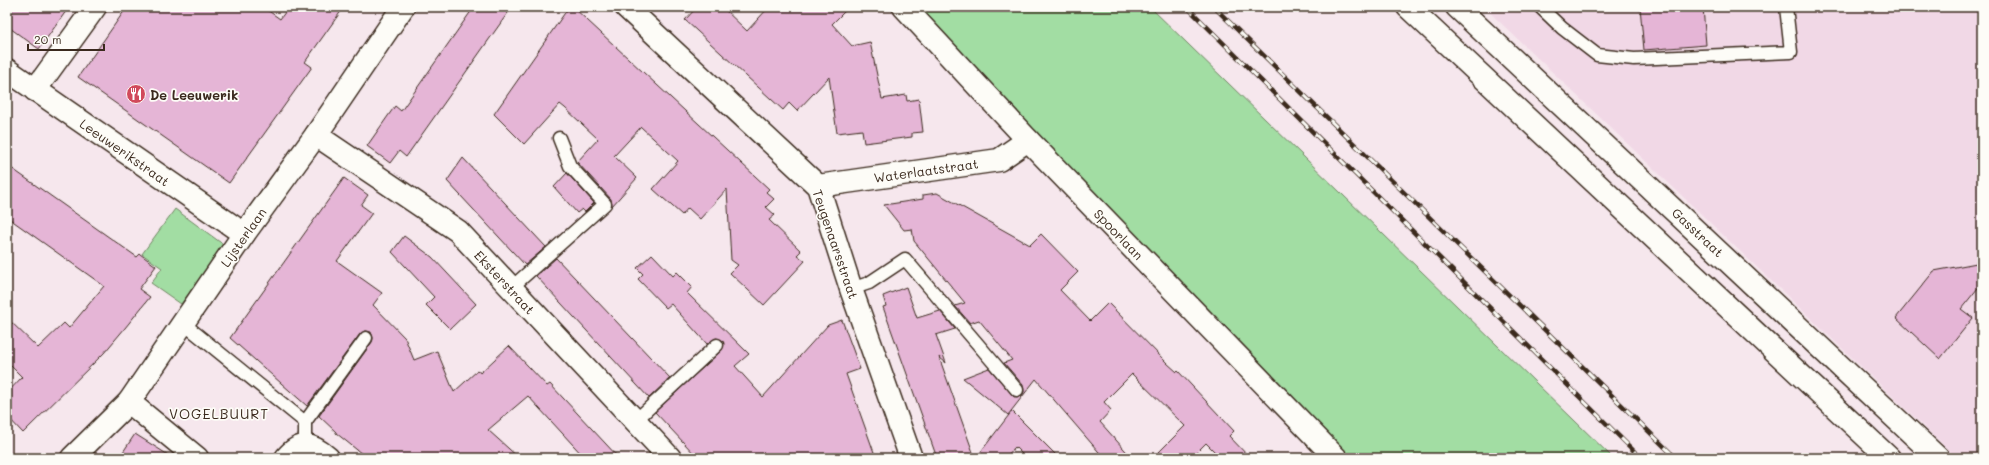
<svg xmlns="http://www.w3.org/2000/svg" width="1989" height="465" viewBox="0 0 1989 465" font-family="Mali,sans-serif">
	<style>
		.built { fill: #f1d8e6 }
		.green { fill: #a2dda3; stroke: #6e8460 }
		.building { fill: #e5b5d6; stroke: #3b2a1e }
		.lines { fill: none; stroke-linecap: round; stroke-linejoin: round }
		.service-casing { stroke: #3b2a1e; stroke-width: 15 }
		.minor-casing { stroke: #3b2a1e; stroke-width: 25 }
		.tertiary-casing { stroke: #3b2a1e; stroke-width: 25 }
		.service { stroke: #fdfcf7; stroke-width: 12 }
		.minor { stroke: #fdfcf7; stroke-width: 22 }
		.tertiary { stroke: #fdfcf7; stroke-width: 22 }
		.rail-casing { stroke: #3b2a1e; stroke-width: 4.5 }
		.rail { stroke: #fdfcf7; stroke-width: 3; stroke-dasharray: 9; stroke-linecap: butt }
		.labels { text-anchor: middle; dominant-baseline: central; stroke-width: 3.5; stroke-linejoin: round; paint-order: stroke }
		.poi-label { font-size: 13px; font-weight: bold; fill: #3b2a1e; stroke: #fdfcf7; text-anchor: start }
		.street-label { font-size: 13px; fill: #3b2a1e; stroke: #fdfcf7 }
		.neighbourhood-label { font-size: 14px; letter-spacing: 1px; fill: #3b2a1e; stroke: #fdfcf7 }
	</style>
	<rect width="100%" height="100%" fill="#f6e7ed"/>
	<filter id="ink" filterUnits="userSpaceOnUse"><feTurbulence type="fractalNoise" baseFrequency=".025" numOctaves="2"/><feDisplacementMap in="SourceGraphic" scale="8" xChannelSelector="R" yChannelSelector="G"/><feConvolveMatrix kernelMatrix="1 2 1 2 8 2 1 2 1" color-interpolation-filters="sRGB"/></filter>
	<g filter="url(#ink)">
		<path class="built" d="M1484 7H1982V458H1957Z"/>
		<g class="green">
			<path d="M905 7H1150L1613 458H1340Z"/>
			<path d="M175 209 224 245 181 304 151 283 162 268 142 254Z"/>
		</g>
		<g class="building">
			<path d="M7 7H69L39 49 7 26Z"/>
			<path d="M127 7H263L280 19 289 7H344L305 62 312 67 229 183 78 77Z"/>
			<path d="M474 7H512L406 157 399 151 390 163 367 146 395 106 401 111Z"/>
			<path d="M569 7H573L769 189 766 192 774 199 766 207 775 215 769 220 801 251 797 255 805 261 764 305 730 273 738 265 731 260 727 189 700 219 688 208 682 215 653 189 678 161 641 127 614 156 637 178 612 206 611 199 577 162 598 139 565 108 560 104 524 144 494 114Z"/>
			<path d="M697 7H722L747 31 769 7H849L832 24 852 46 870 42 882 99 906 95 907 101 919 99 923 132 912 133V137L864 143 862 130 837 133 829 77 797 111 789 103 783 110 685 20Z"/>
			<path d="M1640 7H1703L1706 45 1644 50Z"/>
			<path d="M463 158 546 247 525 265 447 181Z"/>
			<path d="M7 165 137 257 140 254 156 266 139 289 150 297 125 328 104 353 23 433 7 416V393L22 377 7 362V318L38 348 64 323 69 328 104 286 7 217Z"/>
			<path d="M567 173 594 203 585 212 582 209 577 213 554 187Z"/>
			<path d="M344 178 368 195 361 205 372 213 337 261 382 293 373 305 405 338 414 360 437 351 454 392 478 370 480 373 509 346 547 386 550 384 619 458H585L528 396 488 430 519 458H367L336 433V432L319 416 372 342 373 338 371 332 366 331 360 334 307 406 230 338Z"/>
			<path d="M937 193 1030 245 1041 234 1078 272 1060 290 1090 321 1108 303 1167 363 1177 372 1178 371 1234 431 1229 436 1250 458H1221L1206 443 1191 458H1153L1185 426 1132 374 1104 402 1111 410 1100 422 1132 458H1104L1036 379 1008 415 963 378 989 368 1014 397 1022 396 1024 392 1023 385 1004 363 1012 360 979 320 970 323 955 306 965 303 914 241 912 229 904 230 884 205 923 199V195Z"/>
			<path d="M404 236 432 257 476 304 450 329 426 305 434 297 392 252Z"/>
			<path d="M652 254 673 276 677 272 692 287 687 293 749 354 735 366 763 397 828 325 842 320 860 369 846 374 876 458H698L655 412 722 350 724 343 722 340 716 338 707 344 671 304 666 308 638 279 643 274 637 268Z"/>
			<path d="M556 258 670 378 649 398 536 276Z"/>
			<path d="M1982 262V283L1961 309 1973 318 1940 359 1896 318 1934 271Z"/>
			<path d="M906 287 917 318 940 311 955 329 936 335 946 363 939 357 975 458H937L883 307 886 306 883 296Z"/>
			<path d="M1012 411 1059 458H1026L1015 447 1005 458H976Z"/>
			<path d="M135 434 173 458H119Z"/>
		</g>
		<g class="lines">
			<g class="service-casing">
				<g id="service">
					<path d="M1540 7 1562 28 1597 55 1634 59 1791 52 1786 7"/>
					<path d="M511 288 605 204 570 166 559 138"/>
					<path d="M851 289 869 283 905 259 1017 390"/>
					<path d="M183 323 305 422V445"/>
					<path d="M635 421 717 345"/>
					<path d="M305 422 366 338"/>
				</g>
			</g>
			<g class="minor-casing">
				<g id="minor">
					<path d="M626 7 818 186 851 289 911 458"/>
					<path d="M904 7 1028 140 1336 458"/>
					<path d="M7 70 244 234"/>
					<path d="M35 90 95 7"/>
					<path d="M316 135 458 231 670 458"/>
					<path d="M818 186 999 160 1028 140"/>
					<path d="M129 402 197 458"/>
					<path d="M72 458 129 402 244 234 316 135 403 7"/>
					<path d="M286 458C301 440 312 444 328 458"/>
				</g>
			</g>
			<g class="tertiary-casing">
				<g id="tertiary">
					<path d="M1408 7 1889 458"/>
					<path d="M1457 7 1938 458"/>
				</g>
			</g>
			<use href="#service" class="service"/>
			<use href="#minor" class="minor"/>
			<use href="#tertiary" class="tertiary"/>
			<g class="rail-casing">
				<g id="rail">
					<path d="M1187 7 1641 458"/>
					<path d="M1214 7 1676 458"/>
				</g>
			</g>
			<use href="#rail" class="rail"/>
		</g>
	</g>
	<defs>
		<g id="restaurant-disc" transform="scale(1)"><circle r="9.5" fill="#d1495b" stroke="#fdfcf7"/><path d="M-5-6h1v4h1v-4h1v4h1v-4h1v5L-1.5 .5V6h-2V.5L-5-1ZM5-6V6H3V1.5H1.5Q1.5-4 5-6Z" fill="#fff"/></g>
	</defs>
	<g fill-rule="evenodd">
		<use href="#restaurant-disc" x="136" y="94"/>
	</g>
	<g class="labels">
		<g class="poi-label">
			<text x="150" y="94">De Leeuwerik</text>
		</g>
		<g class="street-label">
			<text transform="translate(125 152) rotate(35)">Leeuwerikstraat</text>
			<text transform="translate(926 170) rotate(-8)">Waterlaatstraat</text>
			<text transform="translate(1698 232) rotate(43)">Gasstraat</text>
			<text transform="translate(1119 234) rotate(46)">Spoorlaan</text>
			<text transform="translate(243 237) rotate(-55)">Lijsterlaan</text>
			<text transform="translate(836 244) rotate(71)">Teugenaarsstraat</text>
			<text transform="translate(505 282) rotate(47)">Eksterstraat</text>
		</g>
		<g class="neighbourhood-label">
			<text x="219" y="413">VOGELBUURT</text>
		</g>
	</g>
	<rect width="1989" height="465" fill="none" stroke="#fdfcf7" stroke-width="24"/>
	<rect x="12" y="12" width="1965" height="441" fill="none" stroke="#3b2a1e" stroke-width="1.5" filter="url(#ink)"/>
	<path d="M28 44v6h76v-6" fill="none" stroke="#3b2a1e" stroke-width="2"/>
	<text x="34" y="44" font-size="12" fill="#3b2a1e" stroke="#fdfcf7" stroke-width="3" paint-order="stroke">20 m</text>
</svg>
